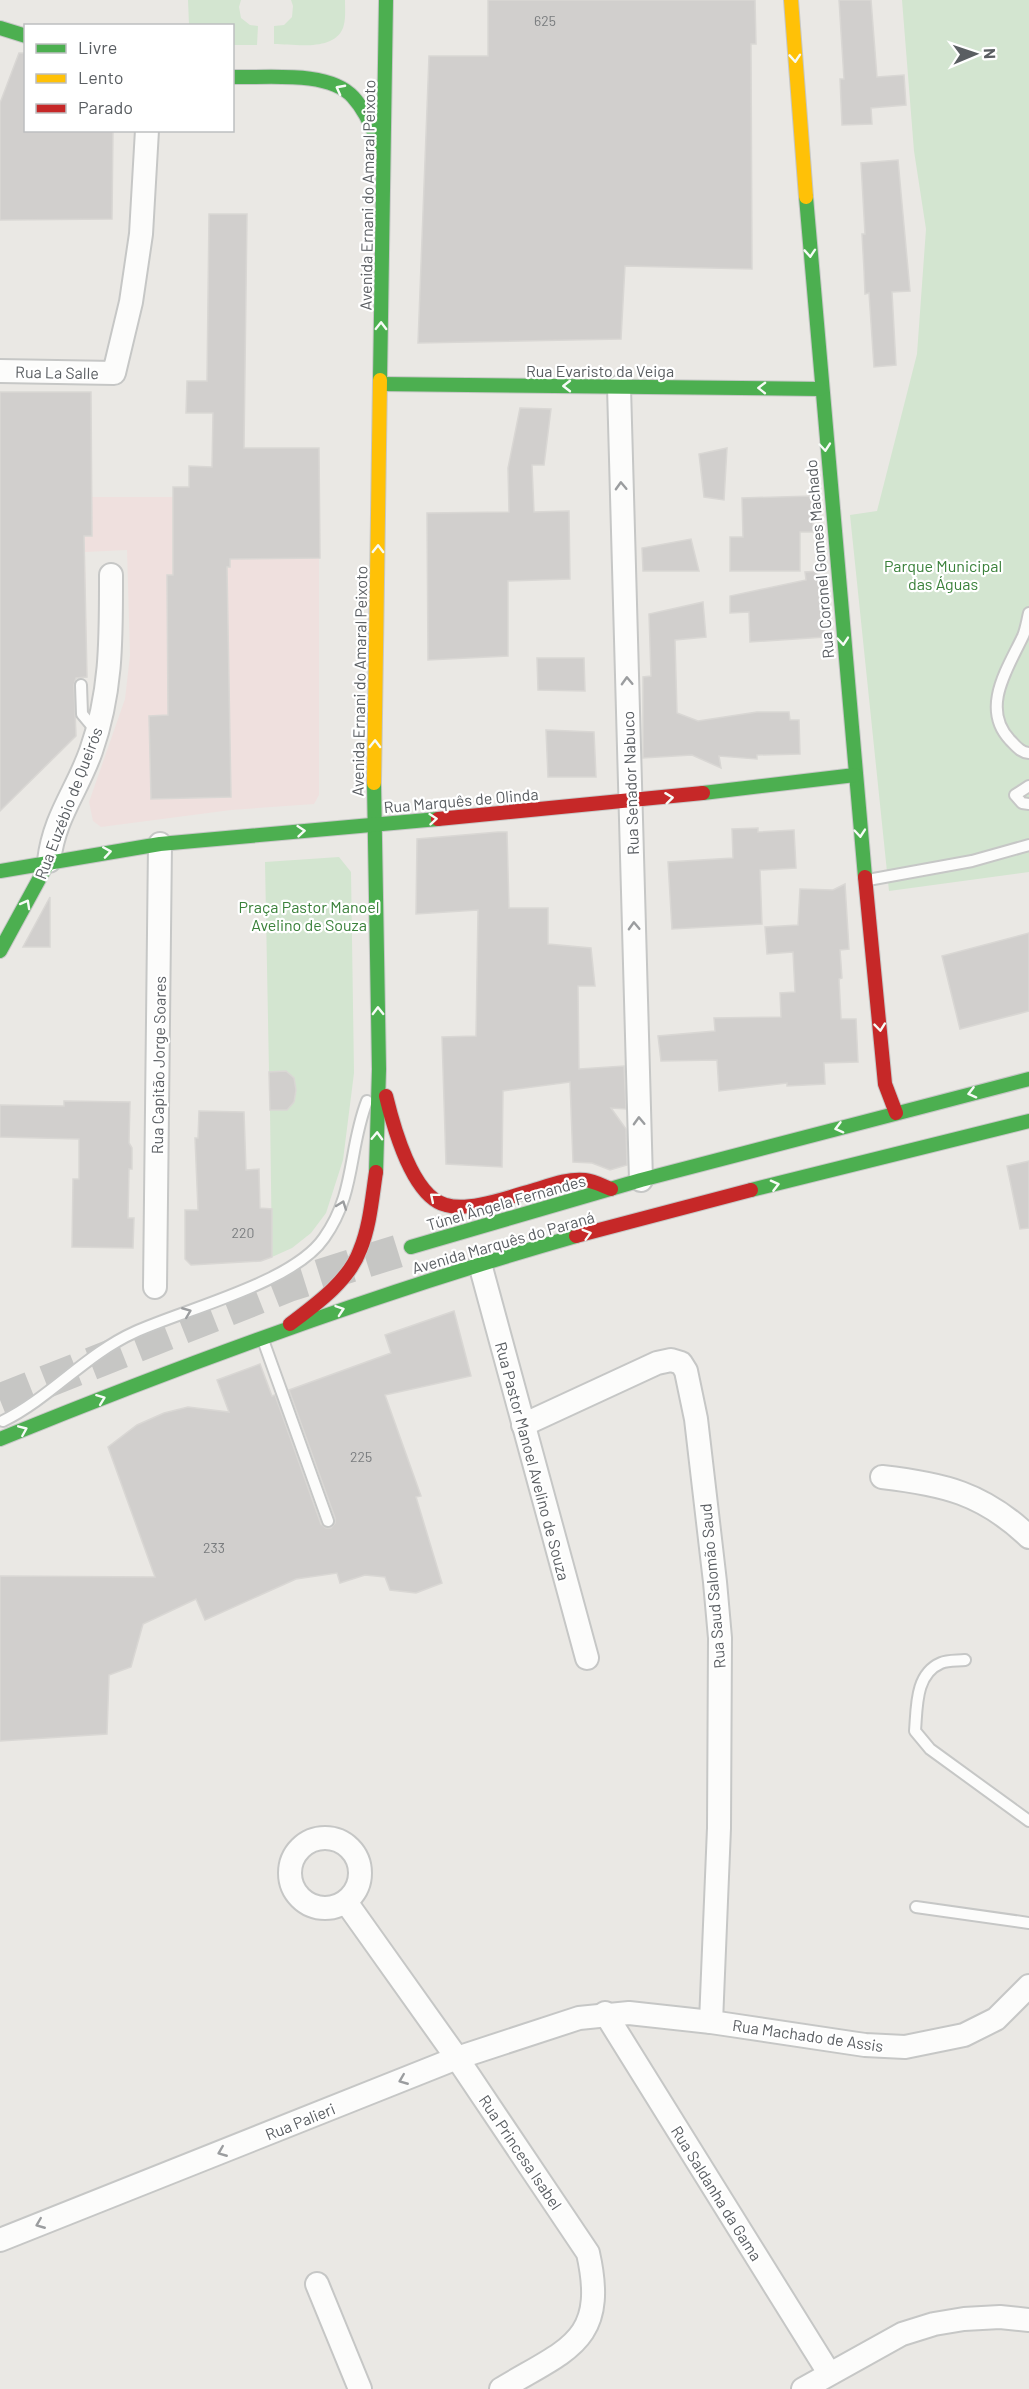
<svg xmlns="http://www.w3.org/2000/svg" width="1029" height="2389" viewBox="0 0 1029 2389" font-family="Barlow,sans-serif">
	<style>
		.medical { fill: #efe0de }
		.green { fill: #d3e5d0 }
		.building { fill: #d1cfcd; stroke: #d9d7d4; stroke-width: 1.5 }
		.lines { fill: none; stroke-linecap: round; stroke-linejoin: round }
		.primary-tunnel { stroke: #c6c6c4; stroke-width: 33; stroke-dasharray: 33 16; stroke-linecap: butt }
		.lane-casing { stroke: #c6c7c6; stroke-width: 14 }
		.street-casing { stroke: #c6c7c6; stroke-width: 26 }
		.fast-casing { stroke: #c6c7c6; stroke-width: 16 }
		.slow-casing { stroke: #c6c7c6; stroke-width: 16 }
		.jam-casing { stroke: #c6c7c6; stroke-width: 16 }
		.lane { stroke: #fcfcfb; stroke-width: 10 }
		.street { stroke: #fcfcfb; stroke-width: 22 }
		.fast { stroke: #4caf50; stroke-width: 14 }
		.slow { stroke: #ffc107; stroke-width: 14 }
		.jam { stroke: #c62828; stroke-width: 14 }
		.oneway { stroke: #f6fbf6 }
		.oneway2 { stroke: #9b9d9f }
		.labels { text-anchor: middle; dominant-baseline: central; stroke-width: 4.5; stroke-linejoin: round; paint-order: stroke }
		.number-label { font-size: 14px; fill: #797c7e }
		.street-label { font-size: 16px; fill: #5a5e62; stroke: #fff }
		.park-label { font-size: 16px; fill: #3a813a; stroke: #fff }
	</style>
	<rect width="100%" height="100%" fill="#eae8e4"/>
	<path class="medical" d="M0 392H91L92 497H173V487L230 486 263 478 319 477V795L314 804 231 810 101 827 93 821 89 802 125 699 130 655 127 550 85 552 87 677 76 678V736L0 811Z"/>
	<g class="green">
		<path d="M188 0H241L239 7 241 18 250 25 258 26 257 45H233L232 26 189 25Z"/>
		<path d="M291 0H345C345 9 346 20 343 28 333 52 294 44 274 44V26L284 25 292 17 293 6Z"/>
		<path d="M902 0H1029V872L889 891 850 515 877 511 917 354 926 229 914 151Z"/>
		<path d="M339 857 351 872 354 1073 343 1160 326 1213 311 1233 292 1248 272 1257 270 1110H287L294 1102V1078L286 1071 269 1072 265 862Z"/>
	</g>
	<g class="building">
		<path d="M488 0H755L756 44H751L752 269 625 266 621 339 418 343 429 56H488Z"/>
		<path d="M839 0H871L877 77 904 75 906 105 871 108 872 124 842 125 840 79H844Z"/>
		<path d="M19 53H26V130H113L112 219 0 220V103Z"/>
		<path d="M898 160 910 291 892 292 896 365 874 367 869 293 865 294 864 270 862 234H865L861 163Z"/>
		<path d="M209 214H247L244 448H319L320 558 230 559V567H227L231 797 151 799 149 716 168 715 167 575H173V487H189V466L212 467 213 413H186L187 381H207Z"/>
		<path d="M0 392H91L92 536H84L87 677 76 678 74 685 76 736 0 811Z"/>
		<path d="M520 408 551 409 544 465H532L534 512 569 511 570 579 508 581V656L428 660 427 513 509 512 508 468Z"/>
		<path d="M727 448 724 500 704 497 699 454Z"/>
		<path d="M812 496 813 532H800V571H730V537H743L742 498Z"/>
		<path d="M691 539 699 571H643L642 548Z"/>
		<path d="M819 571 825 637 750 642 749 612 730 613V596L806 580 805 572Z"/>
		<path d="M703 602 706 637 675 640 677 713 698 721 757 712H789L790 720H799L800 754 757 755V759L719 756 721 768 692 755 643 758V677L651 676 649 614Z"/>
		<path d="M537 658H584L585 691 538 690Z"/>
		<path d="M546 730 594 732 596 777H548Z"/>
		<path d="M758 828V832L794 830 796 868 760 870 762 924 672 929 668 862 733 858 732 829Z"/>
		<path d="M498 832H507L509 908H548V944L591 948 595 986H578L579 1069 624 1066 626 1109 611 1108 626 1129 627 1165 610 1170 592 1163 573 1162 570 1082 503 1091 502 1167 446 1164 442 1037 476 1036 478 910 416 914 417 839Z"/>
		<path d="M845 884 849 949 840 950 842 978 839 979 841 1019H856L858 1062 824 1063 825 1084 787 1086V1083L719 1091 717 1060 661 1061 658 1036 715 1031 714 1018 781 1017 780 993 795 992 793 952 767 954 765 927 798 925 800 889 833 890Z"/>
		<path d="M50 897V947H23Z"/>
		<path d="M1029 933V1011L960 1029 942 956Z"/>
		<path d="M286 1071 294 1078 296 1090 294 1102 287 1110H270L269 1072Z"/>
		<path d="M64 1101 130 1102 129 1143 132 1148V1169H129L128 1218H134L133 1248 72 1247 73 1179H79V1139L0 1137V1105L64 1106Z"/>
		<path d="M199 1111 244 1112 246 1170 259 1169 260 1208 272 1209V1257L261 1261 191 1265 185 1259V1210H198L195 1138H198Z"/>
		<path d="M1029 1161V1228L1020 1229 1007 1166Z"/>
		<path d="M454 1311 471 1376 385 1395 421 1496 416 1497 442 1583 416 1593 390 1590 385 1577 365 1575 340 1583 337 1573 296 1579 205 1620 196 1599 143 1624 131 1667 109 1675 107 1734 0 1741V1576L155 1577 108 1447 137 1425 164 1413 188 1407 229 1412 217 1380 260 1364 272 1396 275 1395 321 1524 326 1528H331L335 1523V1518L289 1390 391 1353 385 1335Z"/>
	</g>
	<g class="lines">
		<path class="primary-tunnel" d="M0 1400 290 1285 411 1247"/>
		<g class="lane-casing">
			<g id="lane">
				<path d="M1029 613C1027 621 1026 629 1023 636 1008 668 980 708 1010 740 1017 747 1020 752 1029 753"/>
				<path d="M81 685 82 714 97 732"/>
				<path d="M1029 786 1015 795 1022 803 1029 804"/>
				<path d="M868 880 972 861 1029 845"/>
				<path d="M263 1340 328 1521"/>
				<path d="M3 1421C50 1398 86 1354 135 1332 185 1309 293 1283 324 1238 356 1193 348 1150 367 1101"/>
				<path d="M965 1660C958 1661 948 1660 941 1663 915 1674 917 1707 915 1731L930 1749 1029 1821"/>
				<path d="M916 1907 1029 1923"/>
			</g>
		</g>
		<g class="street-casing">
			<g id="street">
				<path d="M0 371 114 373 131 302 141 234 147 130"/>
				<path d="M619 387 641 1180"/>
				<path d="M49 861C54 817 77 791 91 751 112 691 111 638 111 575"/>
				<path d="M480 1264 587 1658"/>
				<path d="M155 1287 160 844"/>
				<path d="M523 1425 657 1363 671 1360 681 1363 686 1371 696 1419 715 1582 720 1638 719 1828 711 2022"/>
				<path d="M882 1477C943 1484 983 1493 1029 1537"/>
				<circle cx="325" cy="1873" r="35"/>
				<path d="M346 1902 457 2058 588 2253C608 2342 567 2349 501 2389"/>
				<path d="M605 2013 829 2373"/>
				<path d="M0 2240 457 2058 579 2018 629 2013 711 2022 865 2045 905 2047 964 2035 996 2019 1029 1986"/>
				<path d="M317 2284 360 2389"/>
				<path d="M803 2389 902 2334 934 2324 964 2319 1000 2317 1029 2320"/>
			</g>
		</g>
		<g class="fast-casing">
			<g id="fast">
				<path d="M0 28 26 36"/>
				<path d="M232 77C266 78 329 70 353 97 366 111 372 129 380 146"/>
				<path d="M806 197 865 877"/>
				<path d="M380 380 386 0"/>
				<path d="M380 384 820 389"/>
				<path d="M374 783 379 1069 376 1172"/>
				<path d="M703 793 855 775"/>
				<path d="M0 871 160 844 438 819"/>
				<path d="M0 951 49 861"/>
				<path d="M751 1190 1029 1121"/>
				<path d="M411 1247 641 1180 1029 1079"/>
				<path d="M0 1439C189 1362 379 1292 576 1236"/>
			</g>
		</g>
		<g class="slow-casing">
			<g id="slow">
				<path d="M791 0 806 197"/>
				<path d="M374 783 380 380"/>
			</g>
		</g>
		<g class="jam-casing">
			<g id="jam">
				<path d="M438 819 703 793"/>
				<path d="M865 877 885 1084 896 1113"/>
				<path d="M386 1096C393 1125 412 1197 446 1205 469 1212 509 1197 531 1191 548 1186 567 1178 585 1180 594 1181 603 1186 611 1189"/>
				<path d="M576 1236 751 1190"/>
				<path d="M290 1324C315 1305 349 1281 360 1250 370 1226 372 1198 376 1172"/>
			</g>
		</g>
		<use href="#lane" class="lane"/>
		<use href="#street" class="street"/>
		<use href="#fast" class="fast"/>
		<use href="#slow" class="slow"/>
		<use href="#jam" class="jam"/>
	</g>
	<defs><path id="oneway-chevron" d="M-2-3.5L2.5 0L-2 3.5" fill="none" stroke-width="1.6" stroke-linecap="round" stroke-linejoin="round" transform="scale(1.5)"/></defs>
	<g class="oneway">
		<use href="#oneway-chevron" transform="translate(795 58) rotate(86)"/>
		<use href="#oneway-chevron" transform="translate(340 89) rotate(-152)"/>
		<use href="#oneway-chevron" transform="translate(810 253) rotate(86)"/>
		<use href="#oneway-chevron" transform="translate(381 326) rotate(-89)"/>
		<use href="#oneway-chevron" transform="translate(567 386) rotate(-180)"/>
		<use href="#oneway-chevron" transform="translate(762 388) rotate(-179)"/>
		<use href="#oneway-chevron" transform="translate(825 447) rotate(85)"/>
		<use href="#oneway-chevron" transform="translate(378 549) rotate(-89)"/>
		<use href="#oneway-chevron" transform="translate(843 641) rotate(85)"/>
		<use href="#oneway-chevron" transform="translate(375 744) rotate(-89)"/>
		<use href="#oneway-chevron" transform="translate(669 798) rotate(-7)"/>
		<use href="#oneway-chevron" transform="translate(433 819) rotate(-5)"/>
		<use href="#oneway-chevron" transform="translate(301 831) rotate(-5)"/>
		<use href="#oneway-chevron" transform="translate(860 833) rotate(85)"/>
		<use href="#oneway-chevron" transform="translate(107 852) rotate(-9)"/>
		<use href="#oneway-chevron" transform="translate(26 904) rotate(-61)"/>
		<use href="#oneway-chevron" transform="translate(378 1011) rotate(-91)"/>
		<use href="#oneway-chevron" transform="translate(880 1027) rotate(84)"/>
		<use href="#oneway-chevron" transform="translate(972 1093) rotate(166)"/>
		<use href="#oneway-chevron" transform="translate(839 1128) rotate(165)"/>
		<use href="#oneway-chevron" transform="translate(377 1136) rotate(-88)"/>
		<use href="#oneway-chevron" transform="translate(775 1185) rotate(-14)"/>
		<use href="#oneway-chevron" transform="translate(434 1197) rotate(-140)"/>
		<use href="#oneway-chevron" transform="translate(587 1234) rotate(-16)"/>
		<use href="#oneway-chevron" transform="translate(340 1310) rotate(-19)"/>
		<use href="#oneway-chevron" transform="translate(101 1399) rotate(-21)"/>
		<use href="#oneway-chevron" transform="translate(23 1430) rotate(-23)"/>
	</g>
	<g class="oneway2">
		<use href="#oneway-chevron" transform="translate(621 486) rotate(-92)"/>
		<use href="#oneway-chevron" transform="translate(627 681) rotate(-92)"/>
		<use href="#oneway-chevron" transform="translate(634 926) rotate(-92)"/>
		<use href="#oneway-chevron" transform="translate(639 1121) rotate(-92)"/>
		<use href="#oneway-chevron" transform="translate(342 1205) rotate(-70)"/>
		<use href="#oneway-chevron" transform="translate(187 1312) rotate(-22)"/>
		<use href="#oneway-chevron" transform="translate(403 2080) rotate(158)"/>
		<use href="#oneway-chevron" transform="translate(222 2152) rotate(158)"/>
		<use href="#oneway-chevron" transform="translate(40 2224) rotate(158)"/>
	</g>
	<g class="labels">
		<g class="number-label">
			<text x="545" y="20">625</text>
			<text x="243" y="1232">220</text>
			<text x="361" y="1456">225</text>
			<text x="214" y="1547">233</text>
		</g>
		<g class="street-label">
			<text transform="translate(367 195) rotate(-89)">Avenida Ernani do Amaral Peixoto</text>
			<text x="600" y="370">Rua Evaristo da Veiga</text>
			<text transform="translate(57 372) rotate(1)">Rua La Salle</text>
			<text transform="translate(819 559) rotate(-95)">Rua Coronel Gomes Machado</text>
			<text transform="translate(359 681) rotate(-89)">Avenida Ernani do Amaral Peixoto</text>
			<text transform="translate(630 783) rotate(-92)">Rua Senador Nabuco</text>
			<text transform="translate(461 800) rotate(-5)">Rua Marquês de Olinda</text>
			<text transform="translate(68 803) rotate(-69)">Rua Euzébio de Queirós</text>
			<text transform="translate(158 1065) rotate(-89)">Rua Capitão Jorge Soares</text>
			<text transform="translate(506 1202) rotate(-16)">Túnel Ângela Fernandes</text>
			<text transform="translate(503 1242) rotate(-16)">Avenida Marquês do Paraná</text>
			<text transform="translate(533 1461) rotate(75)">Rua Pastor Manoel Avelino de Souza</text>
			<text transform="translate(712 1586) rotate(-95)">Rua Saud Salomão Saud</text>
			<text transform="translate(808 2035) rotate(8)">Rua Machado de Assis</text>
			<text transform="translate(300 2121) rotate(-22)">Rua Palieri</text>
			<text transform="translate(521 2152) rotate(56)">Rua Princesa Isabel</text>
			<text transform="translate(717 2193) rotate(58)">Rua Saldanha da Gama</text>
		</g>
		<g class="park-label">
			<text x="943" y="565">Parque Municipal<tspan x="943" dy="18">das Águas</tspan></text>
			<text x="309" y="906">Praça Pastor Manoel<tspan x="309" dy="18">Avelino de Souza</tspan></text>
		</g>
	</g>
	<rect x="24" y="24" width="210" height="108" fill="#ffffff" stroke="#bdbfc0" stroke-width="1.5"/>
	<rect x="36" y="44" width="30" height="9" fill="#4caf50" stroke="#bdbfc0" stroke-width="1.5"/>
	<text x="78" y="54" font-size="18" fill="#5a5e62">Livre</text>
	<rect x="36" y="74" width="30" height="9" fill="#ffc107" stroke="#bdbfc0" stroke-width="1.5"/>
	<text x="78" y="84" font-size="18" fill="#5a5e62">Lento</text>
	<rect x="36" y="104" width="30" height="9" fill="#c62828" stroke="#bdbfc0" stroke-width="1.5"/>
	<text x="78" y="114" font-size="18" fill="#5a5e62">Parado</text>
	<g transform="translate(975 54) rotate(88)" stroke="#ffffff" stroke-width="4.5" paint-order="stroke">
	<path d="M0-4.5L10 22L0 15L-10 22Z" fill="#5a5e62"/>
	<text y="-9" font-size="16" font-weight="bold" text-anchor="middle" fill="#5a5e62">N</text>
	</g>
</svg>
